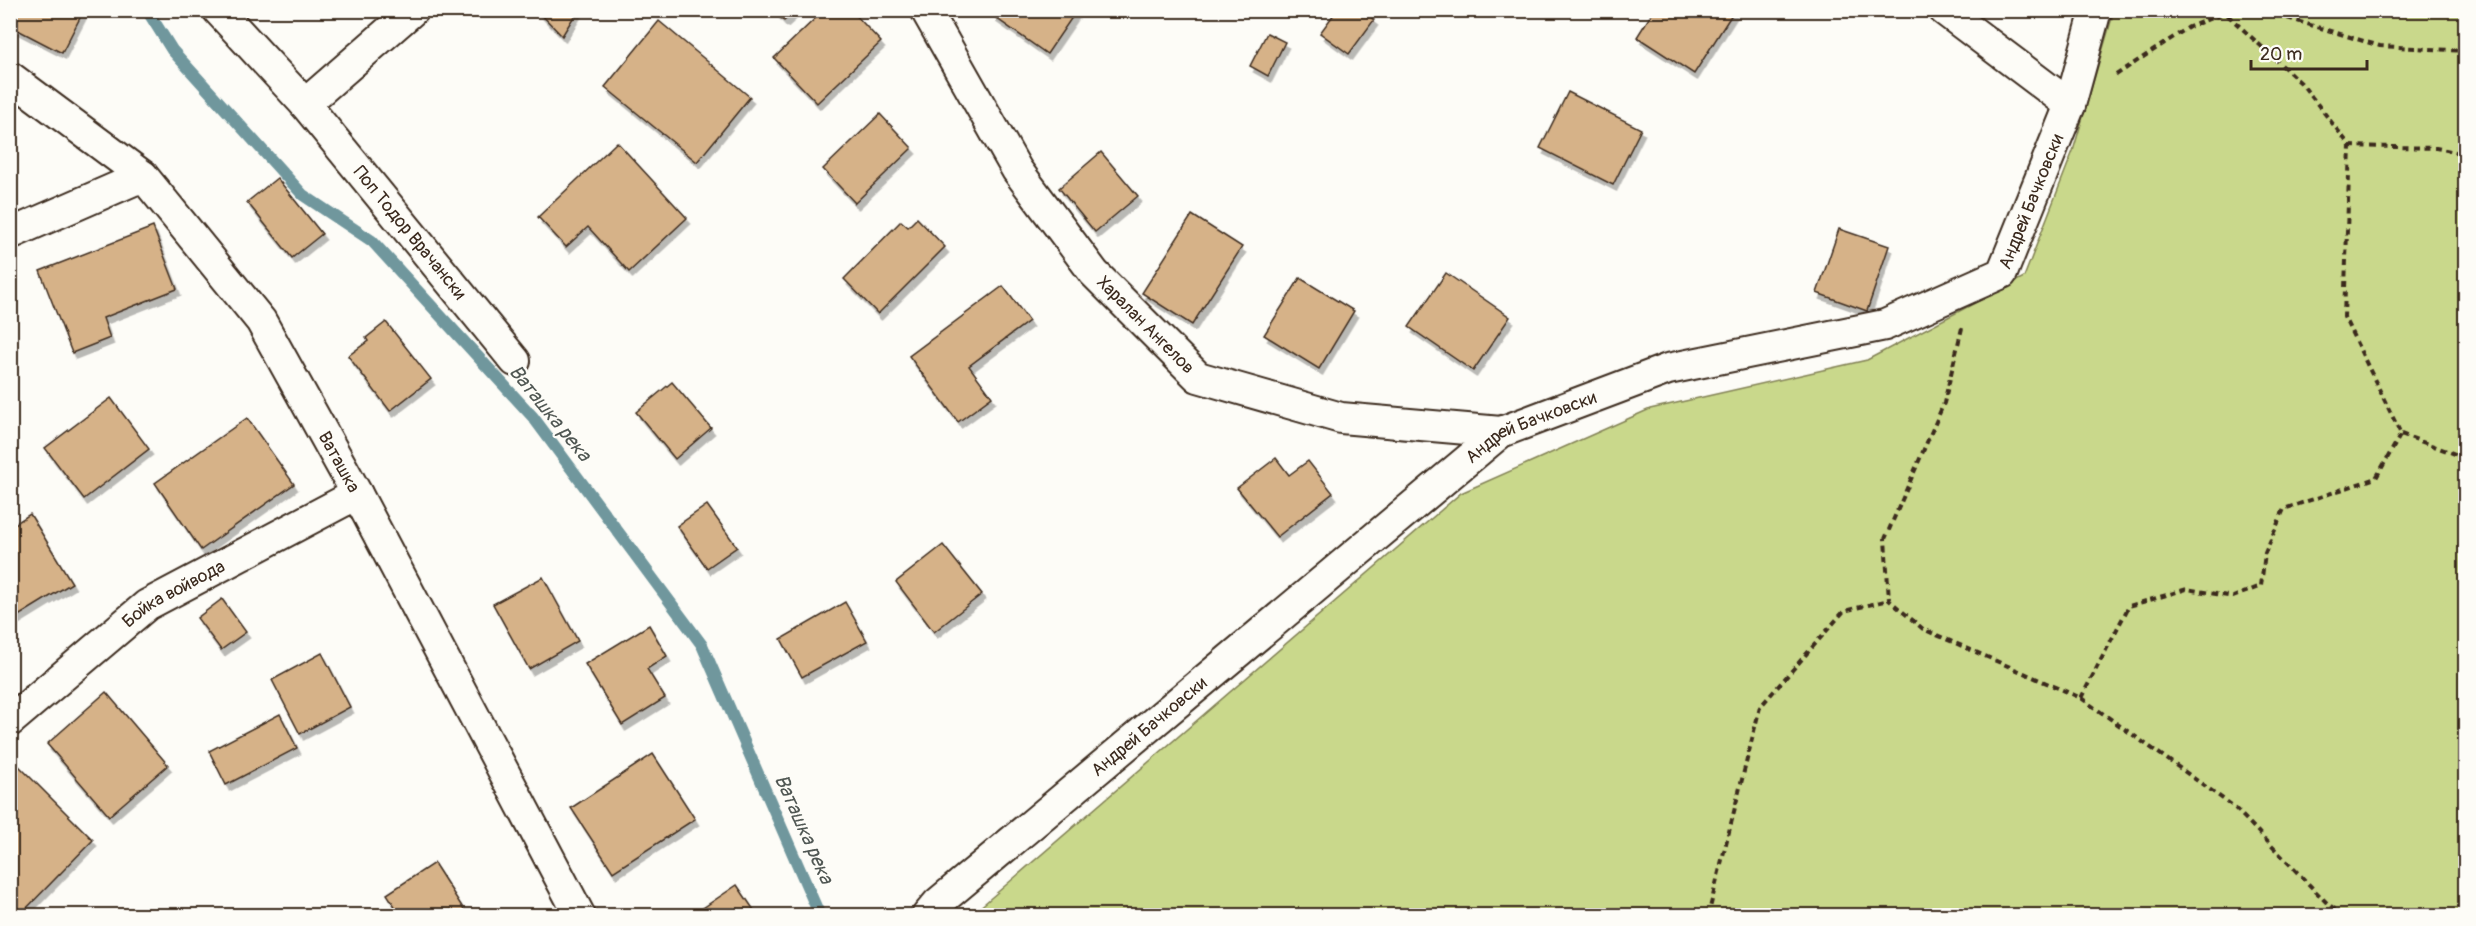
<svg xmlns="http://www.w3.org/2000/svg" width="2476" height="926" viewBox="0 0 2476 926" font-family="Pangolin,sans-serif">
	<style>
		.green { fill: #c9d88b; stroke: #828154; stroke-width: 1.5 }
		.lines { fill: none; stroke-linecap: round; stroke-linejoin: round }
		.stream { stroke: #6f979d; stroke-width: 12 }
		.building { fill: #d6b288; stroke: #3b2a1e; stroke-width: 1.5; filter: url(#shadow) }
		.street-casing { stroke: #3b2a1e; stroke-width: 34 }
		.path { stroke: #3b2a1e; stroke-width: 4; stroke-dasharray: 6 4.5; stroke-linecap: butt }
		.street { stroke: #fdfcf7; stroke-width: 30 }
		.labels { text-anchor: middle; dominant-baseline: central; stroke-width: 4.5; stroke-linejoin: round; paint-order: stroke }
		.street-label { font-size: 18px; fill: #3b2a1e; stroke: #fdfcf7 }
		.water-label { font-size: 20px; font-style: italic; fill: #505753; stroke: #fdfcf7 }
	</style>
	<defs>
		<filter id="shadow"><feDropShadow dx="3.5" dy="6" stdDeviation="0" flood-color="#0004"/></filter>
	</defs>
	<rect width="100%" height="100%" fill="#fdfcf7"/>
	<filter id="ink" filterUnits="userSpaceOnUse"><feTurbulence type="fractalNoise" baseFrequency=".0167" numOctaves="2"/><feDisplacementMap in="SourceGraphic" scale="12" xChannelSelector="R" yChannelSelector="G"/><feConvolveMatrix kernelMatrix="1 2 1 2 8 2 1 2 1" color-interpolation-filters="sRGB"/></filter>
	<g filter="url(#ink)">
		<path class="green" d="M2114 11H2465V915L970 916 1461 493 1650 409 1867 360 2024 277 2073 151Z"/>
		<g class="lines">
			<path class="stream" d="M147 10 172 50 303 195 372 241 533 417 702 645 820 916"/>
		</g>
		<g class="building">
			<path d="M10 10H84L62 53 10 26Z"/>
			<path d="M537 10H578L562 36Z"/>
			<path d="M774 10H796L784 21Z"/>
			<path d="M824 10H851L881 42 817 103 774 58Z"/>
			<path d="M997 10H1077L1047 54 993 16Z"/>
			<path d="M1337 10H1361L1374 20 1349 54 1320 33Z"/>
			<path d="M1654 10H1733L1734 11 1694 74 1637 37Z"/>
			<path d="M659 21 750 97 697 162 605 87Z"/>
			<path d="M1267 33 1285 42 1268 76 1250 66Z"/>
			<path d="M1568 92 1641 129 1613 185 1540 148Z"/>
			<path d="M880 114 912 148 855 203 823 169Z"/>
			<path d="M617 142 687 218 629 272 588 227 566 247 538 217Z"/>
			<path d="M1101 152 1138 196 1095 232 1059 188Z"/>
			<path d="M277 178 322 234 292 258 247 202Z"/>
			<path d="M1192 215 1242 247 1192 325 1142 293Z"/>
			<path d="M917 218 945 247 878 314 844 279 901 221 908 227Z"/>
			<path d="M153 227 177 289 103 318 110 338 72 353 40 271Z"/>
			<path d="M1839 229 1889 246 1867 311 1817 293Z"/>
			<path d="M1446 273 1510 317 1473 371 1409 327Z"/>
			<path d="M1300 278 1354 311 1319 369 1264 335Z"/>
			<path d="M1003 286 1029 321 969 366 992 397 958 422 909 356Z"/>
			<path d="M386 322 431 379 390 411 348 356 368 341 366 338Z"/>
			<path d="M672 382 711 428 675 459 636 412Z"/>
			<path d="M111 398 149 449 84 499 45 448Z"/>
			<path d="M247 418 294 484 201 550 155 483Z"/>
			<path d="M1276 458 1289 475 1308 461 1333 493 1277 537 1237 488Z"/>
			<path d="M707 505 737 547 707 568 677 526Z"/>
			<path d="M30 514 72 583 15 618 10 611V527Z"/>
			<path d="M943 545 982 594 934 632 896 582Z"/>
			<path d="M543 577 578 641 529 669 493 604Z"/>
			<path d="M222 599 246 632 221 650 197 618Z"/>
			<path d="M845 602 867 641 802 677 781 639Z"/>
			<path d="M649 625 667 656 647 669 665 698 622 725 585 664Z"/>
			<path d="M322 653 350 707 300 734 272 680Z"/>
			<path d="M106 692 168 765 109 816 47 744Z"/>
			<path d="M280 714 297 748 226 785 209 751Z"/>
			<path d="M653 754 695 819 613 872 571 808Z"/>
			<path d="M14 761 93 840 19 916H10V764Z"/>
			<path d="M434 863 468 916H401L387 894Z"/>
			<path d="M737 885 758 916H695L694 914Z"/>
		</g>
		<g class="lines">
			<g class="street-casing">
				<g id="street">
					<path id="s1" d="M218 10 305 104 515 361"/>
					<path id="s2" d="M926 10 1017 170 1094 273 1198 377 1341 418 1501 432"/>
					<path d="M1944 10 2070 105"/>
					<path id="s3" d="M10 77 143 176 261 321 357 494 580 916"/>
					<path d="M305 104 413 10"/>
					<path d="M10 234 143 176"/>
					<path id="s4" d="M10 721 147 605 357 494"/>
					<path id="s5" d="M927 916 938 903 1501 432 1668 369 1885 325 2002 273 2070 105 2096 10"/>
				</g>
			</g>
			<g class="path">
				<path d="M2116 75 2189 27 2224 13 2274 14 2380 46 2466 51"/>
				<path d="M2350 146 2436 148 2466 154"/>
				<path d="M1962 328 1944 403 1885 539 1889 600 1923 629 2081 698 2233 806 2326 902 2343 916"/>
				<path d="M2401 434 2466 458"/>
				<path d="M2081 698 2129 606 2187 589 2233 597 2261 586 2265 553 2284 509 2376 478 2401 434 2344 317 2350 146 2301 83 2222 10"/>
				<path d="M1708 916 1760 707 1844 611 1889 600"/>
			</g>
			<use href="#street" class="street"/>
		</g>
	</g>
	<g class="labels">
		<g class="street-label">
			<text stroke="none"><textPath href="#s5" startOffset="1356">Андрей Бачковски</textPath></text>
			<text stroke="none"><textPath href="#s1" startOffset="294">Поп Тодор Врачански</textPath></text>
			<text stroke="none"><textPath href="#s2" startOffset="386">Харалан Ангелов</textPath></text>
			<text stroke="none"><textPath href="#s5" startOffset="780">Андрей Бачковски</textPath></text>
			<text stroke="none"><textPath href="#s3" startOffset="514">Ваташка</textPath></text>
			<text stroke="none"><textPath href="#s4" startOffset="208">Бойка войвода</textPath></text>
			<text stroke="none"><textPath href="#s5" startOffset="292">Андрей Бачковски</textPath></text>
		</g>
		<g class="water-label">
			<text transform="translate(550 413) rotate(51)">Ваташка река</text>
			<text transform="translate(804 829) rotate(66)">Ваташка река</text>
		</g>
	</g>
	<rect width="2476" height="926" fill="none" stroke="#fdfcf7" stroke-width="36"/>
	<rect x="18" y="18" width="2440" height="890" fill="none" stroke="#3b2a1e" stroke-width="2" filter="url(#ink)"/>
	<path d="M2251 60v9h116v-9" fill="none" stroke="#3b2a1e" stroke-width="3"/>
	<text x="2260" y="60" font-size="18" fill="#3b2a1e" stroke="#fdfcf7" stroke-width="4.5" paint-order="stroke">20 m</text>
</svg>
